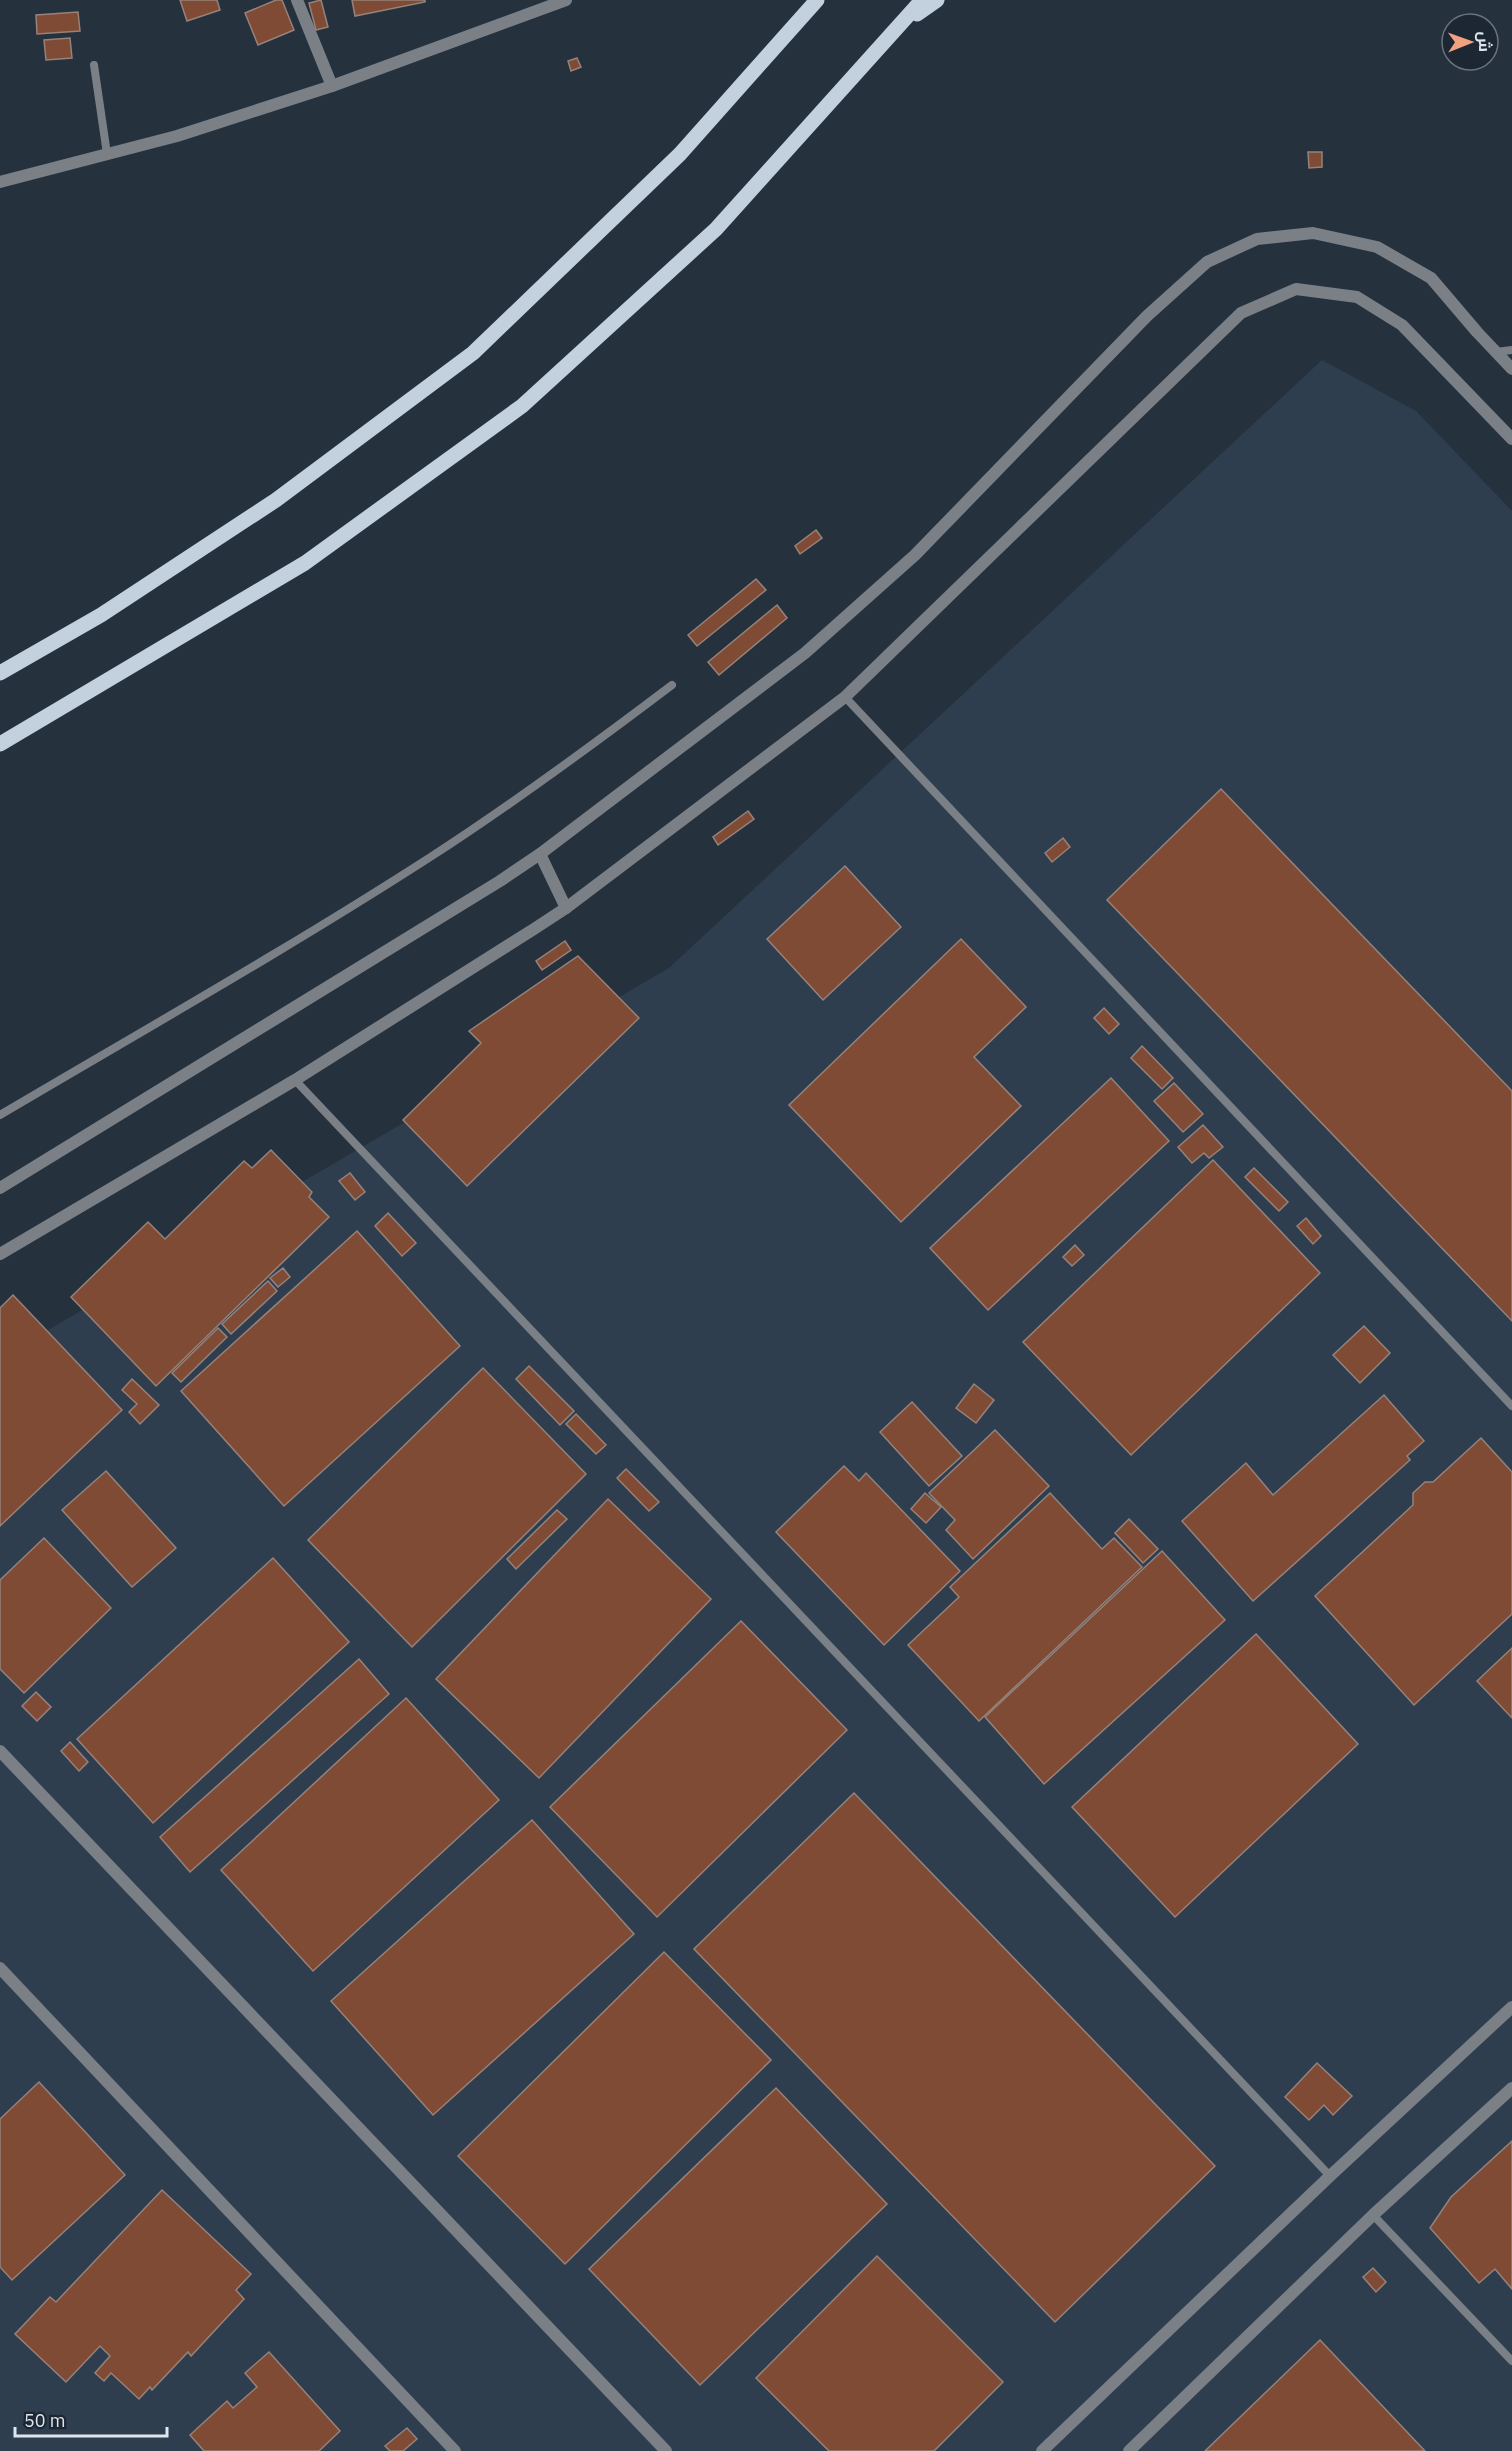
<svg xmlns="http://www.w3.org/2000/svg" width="1512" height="2451" viewBox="0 0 1512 2451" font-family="'IBM Plex Sans',Cairo,sans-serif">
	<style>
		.built { fill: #2e3e4f }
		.building { fill: #804b35; stroke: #96827a; stroke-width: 1.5 }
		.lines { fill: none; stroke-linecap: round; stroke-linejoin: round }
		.service { stroke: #7a8086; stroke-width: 8 }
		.minor { stroke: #7a8086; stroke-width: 12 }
		.tertiary { stroke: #7a8086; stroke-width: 12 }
		.primary { stroke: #c3d0dd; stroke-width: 15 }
	</style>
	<rect width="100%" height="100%" fill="#26313e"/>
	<path class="built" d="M1322 360 1416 411 1512 511V2451H0V1358L669 968Z"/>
	<g class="building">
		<path d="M180 0H217L220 10 187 21Z"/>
		<path d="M276 0H282L294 30 258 45 245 13Z"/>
		<path d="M321 0 328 27 316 30 309 3Z"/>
		<path d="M352 0H425V2L355 16Z"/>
		<path d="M78 12 80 31 37 34 36 15Z"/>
		<path d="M70 38 72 58 46 60 44 40Z"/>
		<path d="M577 58 581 67 571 71 568 61Z"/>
		<path d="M1308 152H1322V167L1309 168Z"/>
		<path d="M816 530 822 538 800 554 795 546Z"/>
		<path d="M756 579 766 590 697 646 688 635Z"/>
		<path d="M777 605 787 618 719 675 708 662Z"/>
		<path d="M1221 789 1512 1091V1321L1107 900Z"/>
		<path d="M748 811 754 819 718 845 713 837Z"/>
		<path d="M1063 838 1070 847 1052 862 1045 853Z"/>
		<path d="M845 866 901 927 823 1000 767 939Z"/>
		<path d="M961 939 1026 1007 974 1057 1021 1106 901 1222 789 1105Z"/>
		<path d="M565 941 571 950 542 970 536 961Z"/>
		<path d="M578 956 639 1018 467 1186 403 1120 481 1043 469 1031Z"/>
		<path d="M1104 1008 1119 1024 1109 1034 1094 1018Z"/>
		<path d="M1142 1046 1173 1078 1162 1089 1131 1058Z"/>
		<path d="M1111 1078 1169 1141 988 1310 930 1248Z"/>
		<path d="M1174 1083 1203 1114 1183 1132 1154 1101Z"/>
		<path d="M1203 1125 1223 1147 1209 1158 1204 1153 1192 1163 1178 1147Z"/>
		<path d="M271 1150 312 1192 309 1197 329 1217 156 1386 71 1297 148 1222 165 1239 244 1161 252 1168Z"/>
		<path d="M1213 1160 1320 1273 1131 1455 1023 1342Z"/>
		<path d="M1254 1168 1288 1202 1279 1211 1245 1177Z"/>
		<path d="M350 1173 365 1192 355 1200 339 1181Z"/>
		<path d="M388 1213 416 1243 402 1256 375 1226Z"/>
		<path d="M1306 1218 1321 1236 1313 1244 1297 1226Z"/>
		<path d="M357 1231 460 1346 284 1506 181 1391Z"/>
		<path d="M1075 1245 1084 1255 1072 1266 1063 1257Z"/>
		<path d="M283 1268 290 1277 278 1287 270 1278Z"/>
		<path d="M268 1281 277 1291 231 1334 222 1324Z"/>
		<path d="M13 1295 122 1410 0 1526V1308Z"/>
		<path d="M1364 1326 1390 1353 1360 1383 1333 1355Z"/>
		<path d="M218 1328 227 1337 181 1382 172 1373Z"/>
		<path d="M529 1366 574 1411 560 1425 516 1379Z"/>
		<path d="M483 1368 586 1474 412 1647 308 1540Z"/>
		<path d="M132 1379 159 1405 140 1424 129 1412 137 1404 122 1390Z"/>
		<path d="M974 1384 994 1400 976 1423 956 1408Z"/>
		<path d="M1384 1395 1424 1441 1407 1456 1410 1460 1253 1601 1182 1521 1246 1463 1273 1495Z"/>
		<path d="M912 1402 962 1456 929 1486 880 1432Z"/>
		<path d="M576 1414 606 1445 596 1454 566 1424Z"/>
		<path d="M995 1430 1049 1486 973 1559 946 1530 955 1520 929 1493Z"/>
		<path d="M1481 1438 1512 1472V1614L1414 1705 1315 1596 1413 1505V1493L1425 1482H1433Z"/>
		<path d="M844 1466 859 1481 866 1473 960 1571 884 1645 776 1532Z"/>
		<path d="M626 1469 659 1502 649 1511 617 1478Z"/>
		<path d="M106 1471 176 1548 132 1587 62 1510Z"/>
		<path d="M925 1493 941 1507 926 1523 911 1509Z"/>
		<path d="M1050 1493 1102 1549 1114 1538 1142 1567 979 1721 908 1645 959 1597 950 1587Z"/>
		<path d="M608 1499 711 1599 539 1778 436 1679Z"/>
		<path d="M557 1510 567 1519 516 1569 507 1559Z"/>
		<path d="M1129 1519 1158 1549 1143 1563 1115 1533Z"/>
		<path d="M44 1538 111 1608 24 1693 0 1669V1580Z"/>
		<path d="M1162 1551 1225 1620 1044 1784 985 1717Z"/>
		<path d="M273 1558 349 1642 153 1823 77 1739Z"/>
		<path d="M741 1621 847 1730 657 1917 550 1807Z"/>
		<path d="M1256 1634 1358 1744 1175 1917 1072 1807Z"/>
		<path d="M1512 1648V1718L1477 1681Z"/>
		<path d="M359 1659 389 1694 190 1872 160 1837Z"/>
		<path d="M36 1692 51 1707 37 1721 22 1706Z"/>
		<path d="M406 1698 499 1800 313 1971 221 1870Z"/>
		<path d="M70 1742 88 1762 79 1771 61 1751Z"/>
		<path d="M854 1793 1215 2166 1055 2322 694 1949Z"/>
		<path d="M532 1820 634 1934 433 2115 331 2001Z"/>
		<path d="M664 1952 771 2060 565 2264 458 2156Z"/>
		<path d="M1317 2063 1352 2096 1333 2115 1324 2105 1309 2120 1285 2097Z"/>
		<path d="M39 2082 125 2175 12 2280 0 2267V2119Z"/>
		<path d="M776 2088 887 2204 700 2385 589 2269Z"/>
		<path d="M1512 2141V2289L1495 2269 1479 2283 1430 2228 1451 2197Z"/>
		<path d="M162 2190 251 2274 236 2290 244 2299 191 2356 188 2352 152 2390 150 2387 139 2399 111 2373 104 2381 95 2373 110 2356 100 2346 66 2382 15 2334 50 2297 56 2302Z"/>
		<path d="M877 2256 1003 2382 934 2451H829L756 2378Z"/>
		<path d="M1373 2268 1386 2282 1376 2292 1363 2277Z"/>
		<path d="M1320 2340 1425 2451H1205Z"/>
		<path d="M269 2352 340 2431 319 2451H204L190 2435 227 2401 233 2408 257 2387 245 2373Z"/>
		<path d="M407 2428 417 2439 403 2451H390L385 2446Z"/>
	</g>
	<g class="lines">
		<g class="service">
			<path d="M94 65 107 154"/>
			<path d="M1496 352 1512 350"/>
			<path d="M845 697 1512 1406"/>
			<path d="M295 1080 1330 2176"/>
			<path d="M0 1115C144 1030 291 947 432 856 514 803 594 744 672 685"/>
			<path d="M1373 2215 1512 2361"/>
		</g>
		<g class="minor">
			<path d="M297 0 332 86"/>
			<path d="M0 182 177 136 332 86 566 0"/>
			<path d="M0 1751 666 2451"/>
			<path d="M0 1968 455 2451"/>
		</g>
		<g class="tertiary">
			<path d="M540 854 566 908"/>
			<path d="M0 1188 500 881 540 854 805 653 915 555 1147 316 1207 262 1257 239 1313 233 1377 247 1431 278 1477 332 1512 369"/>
			<path d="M0 1254 295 1080 534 929 566 908 845 697 1241 313 1296 289 1357 297 1402 325 1512 439"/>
			<path d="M1042 2451 1330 2176 1512 2007"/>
			<path d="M1129 2451 1373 2215 1512 2088"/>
		</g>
		<g class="primary">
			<path d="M917 14 937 0"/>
			<path d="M0 673 101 615 276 500 473 353 680 154 817 0"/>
			<path d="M0 744 305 563 522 406 716 229 922 0"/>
		</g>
	</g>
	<g transform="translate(1470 42) rotate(89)"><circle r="28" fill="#1c2733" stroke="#6a737d" stroke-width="1.5"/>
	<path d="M0-4.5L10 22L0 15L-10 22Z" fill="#f2a17e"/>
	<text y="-9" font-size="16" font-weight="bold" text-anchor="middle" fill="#dee5ed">ش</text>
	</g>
	<path d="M15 2427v9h152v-9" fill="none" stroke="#dee5ed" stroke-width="3"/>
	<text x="24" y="2427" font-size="18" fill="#dee5ed" stroke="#1c2733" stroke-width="4.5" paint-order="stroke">50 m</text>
</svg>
